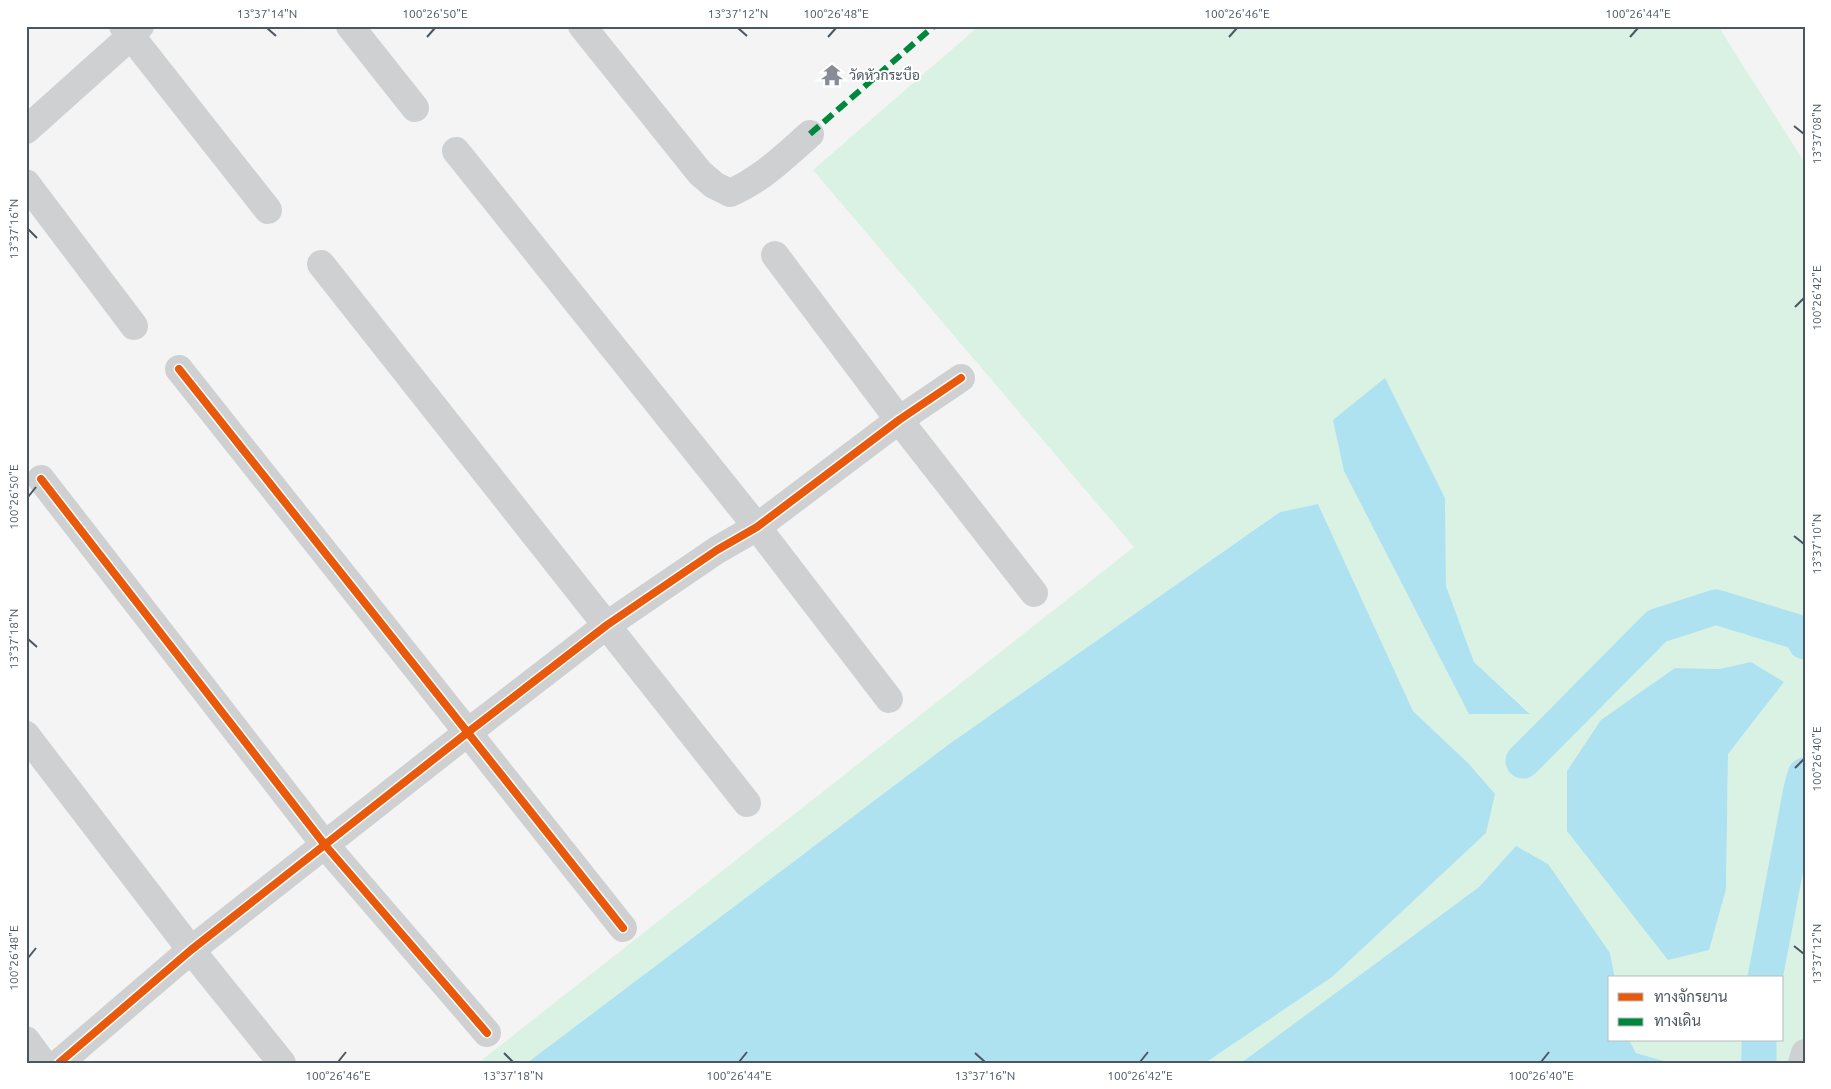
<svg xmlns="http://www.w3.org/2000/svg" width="1831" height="1089" viewBox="0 0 1831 1089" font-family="Ubuntu,Sarabun,sans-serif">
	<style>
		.green { fill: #d9f2e3; fill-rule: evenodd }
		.water { fill: #aee2f0 }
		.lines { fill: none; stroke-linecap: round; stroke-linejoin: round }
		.canal { stroke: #aee2f0; stroke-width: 35 }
		.minor { stroke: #ced0d2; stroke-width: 28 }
		.quiet { stroke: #00873e; stroke-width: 6; stroke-dasharray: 12 6; stroke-linecap: butt }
		.cycleway-casing { stroke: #fff; stroke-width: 11 }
		.cycleway { stroke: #e8590c; stroke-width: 8 }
		.ticks { fill: none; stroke: #4a5661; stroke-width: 2 }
		.labels { text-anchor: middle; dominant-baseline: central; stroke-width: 4; stroke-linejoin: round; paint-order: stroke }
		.poi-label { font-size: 14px; fill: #4a5661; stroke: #fff; text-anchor: start }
		.neatline { fill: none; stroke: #4a5661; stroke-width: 2 }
		.ticks-label { font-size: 12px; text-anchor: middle; fill: #4a5661 }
	</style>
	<rect width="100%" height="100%" fill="#f4f4f4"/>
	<path class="green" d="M979 26H1718L1805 163V1063H1671L1636 1053 1629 1040H1782V978H1615L1610 952 1516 847 1479 887 1241 1063H1205L1332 977 1486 833 1468 763 1413 711 1318 504 1280 512 948 745 527 1063H478L1134 547 813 170ZM1385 379 1445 498 1446 586 1474 662 1530 713 1469 714ZM1751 662 1784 682 1728 754 1726 889 1675 668 1719 669Z"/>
	<g class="water">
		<path d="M1385 378 1445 498 1446 586 1474 662 1530 714H1469L1344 471 1333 420Z"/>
		<path d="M1318 504 1413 711 1468 763 1495 794 1486 833 1332 977 1205 1063H527L948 745 1280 512Z"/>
		<path d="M1751 662 1784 682 1728 754 1726 889 1709 950 1668 960 1567 831V771L1601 720 1675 668 1719 669Z"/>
		<path d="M1516 846 1548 864 1610 953 1615 978H1610V1040H1629L1636 1053 1671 1063H1241L1479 887Z"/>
	</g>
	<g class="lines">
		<g class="canal">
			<path d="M1523 761 1657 626 1716 607 1801 633 1805 642"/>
			<path d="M1765 978 1801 789 1805 775"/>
			<path d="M1759 1063V1040"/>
		</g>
		<g class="minor">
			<path d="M123 26 268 210"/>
			<path d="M350 26 415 108"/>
			<path d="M582 26 700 173 714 185 730 193C761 180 785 156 810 134"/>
			<path d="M26 130 131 36 140 26"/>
			<path d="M456 151 757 527 889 699"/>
			<path d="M26 183 134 326"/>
			<path d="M775 255 899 420 1034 593"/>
			<path d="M321 264 747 803"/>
			<path d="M179 369 623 928"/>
			<path d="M41 479 325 845 487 1033"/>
			<path d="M26 735 191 950 282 1063"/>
			<path d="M26 1040 43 1063"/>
			<path d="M59 1063 191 950 467 733 607 625 717 550 757 527 899 420 961 378"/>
			<path d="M1802 1063 1805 1053"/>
		</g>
		<path class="quiet" d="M810 134 934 26"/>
		<g class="cycleway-casing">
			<g id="cycleway">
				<path d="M179 369 623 928"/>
				<path d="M41 479 325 845 487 1033"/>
				<path d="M59 1063 191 950 467 733 607 625 717 550 757 527 899 420 961 378"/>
			</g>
		</g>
		<use href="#cycleway" class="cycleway"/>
	</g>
	<path class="ticks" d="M267 28 276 36M738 28 747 36M427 37 435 28M828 37 836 28M1229 37 1237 28M1630 37 1638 28M1794 126 1804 134M28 229 37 238M1795 307 1804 298M28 497 36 487M1794 536 1804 544M28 639 37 647M1795 768 1804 759M1794 946 1804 954M28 958 36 948M504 1053 513 1062M975 1053 985 1062M338 1062 346 1052M739 1062 747 1052M1140 1062 1148 1052M1541 1062 1549 1052"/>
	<defs>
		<g id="temple-bare" transform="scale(1.725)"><path d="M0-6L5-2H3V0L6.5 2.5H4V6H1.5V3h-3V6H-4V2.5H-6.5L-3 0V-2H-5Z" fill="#868d94" stroke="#fff" stroke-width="2.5" paint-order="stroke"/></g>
	</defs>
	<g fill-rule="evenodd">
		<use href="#temple-bare" x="832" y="75"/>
	</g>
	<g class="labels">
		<g class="poi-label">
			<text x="849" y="75">วัดหัวกระบือ</text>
		</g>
	</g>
	<rect width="1831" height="1089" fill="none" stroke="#ffffff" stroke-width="55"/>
	<rect x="1608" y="976" width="175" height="65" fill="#ffffff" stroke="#b7bbc0"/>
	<rect x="1618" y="993" width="25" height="8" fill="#e8590c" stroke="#b7bbc0"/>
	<text x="1654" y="1002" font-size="15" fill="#4a5661">ทางจักรยาน</text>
	<rect x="1618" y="1018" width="25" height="8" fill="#00873e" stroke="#b7bbc0"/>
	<text x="1654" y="1026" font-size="15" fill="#4a5661">ทางเดิน</text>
	<rect x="28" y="28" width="1776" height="1034" class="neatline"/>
	<g class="ticks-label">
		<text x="267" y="18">13°37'14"N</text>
		<text x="435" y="18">100°26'50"E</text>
		<text x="738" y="18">13°37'12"N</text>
		<text x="836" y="18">100°26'48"E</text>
		<text x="1237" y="18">100°26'46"E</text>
		<text x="1638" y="18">100°26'44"E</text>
		<text transform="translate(1817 134) rotate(-90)" y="4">13°37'08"N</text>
		<text transform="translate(14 229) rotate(-90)" y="4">13°37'16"N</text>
		<text transform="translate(1817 298) rotate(-90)" y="4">100°26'42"E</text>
		<text transform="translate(14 497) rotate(-90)" y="4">100°26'50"E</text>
		<text transform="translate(1817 544) rotate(-90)" y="4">13°37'10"N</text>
		<text transform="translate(14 639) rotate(-90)" y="4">13°37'18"N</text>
		<text transform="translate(1817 759) rotate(-90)" y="4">100°26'40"E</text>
		<text transform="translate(1817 954) rotate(-90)" y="4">13°37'12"N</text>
		<text transform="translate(14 958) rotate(-90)" y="4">100°26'48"E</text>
		<text x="338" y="1080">100°26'46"E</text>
		<text x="513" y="1080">13°37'18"N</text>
		<text x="739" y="1080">100°26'44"E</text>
		<text x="985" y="1080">13°37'16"N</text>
		<text x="1140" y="1080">100°26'42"E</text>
		<text x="1541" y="1080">100°26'40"E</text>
	</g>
</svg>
